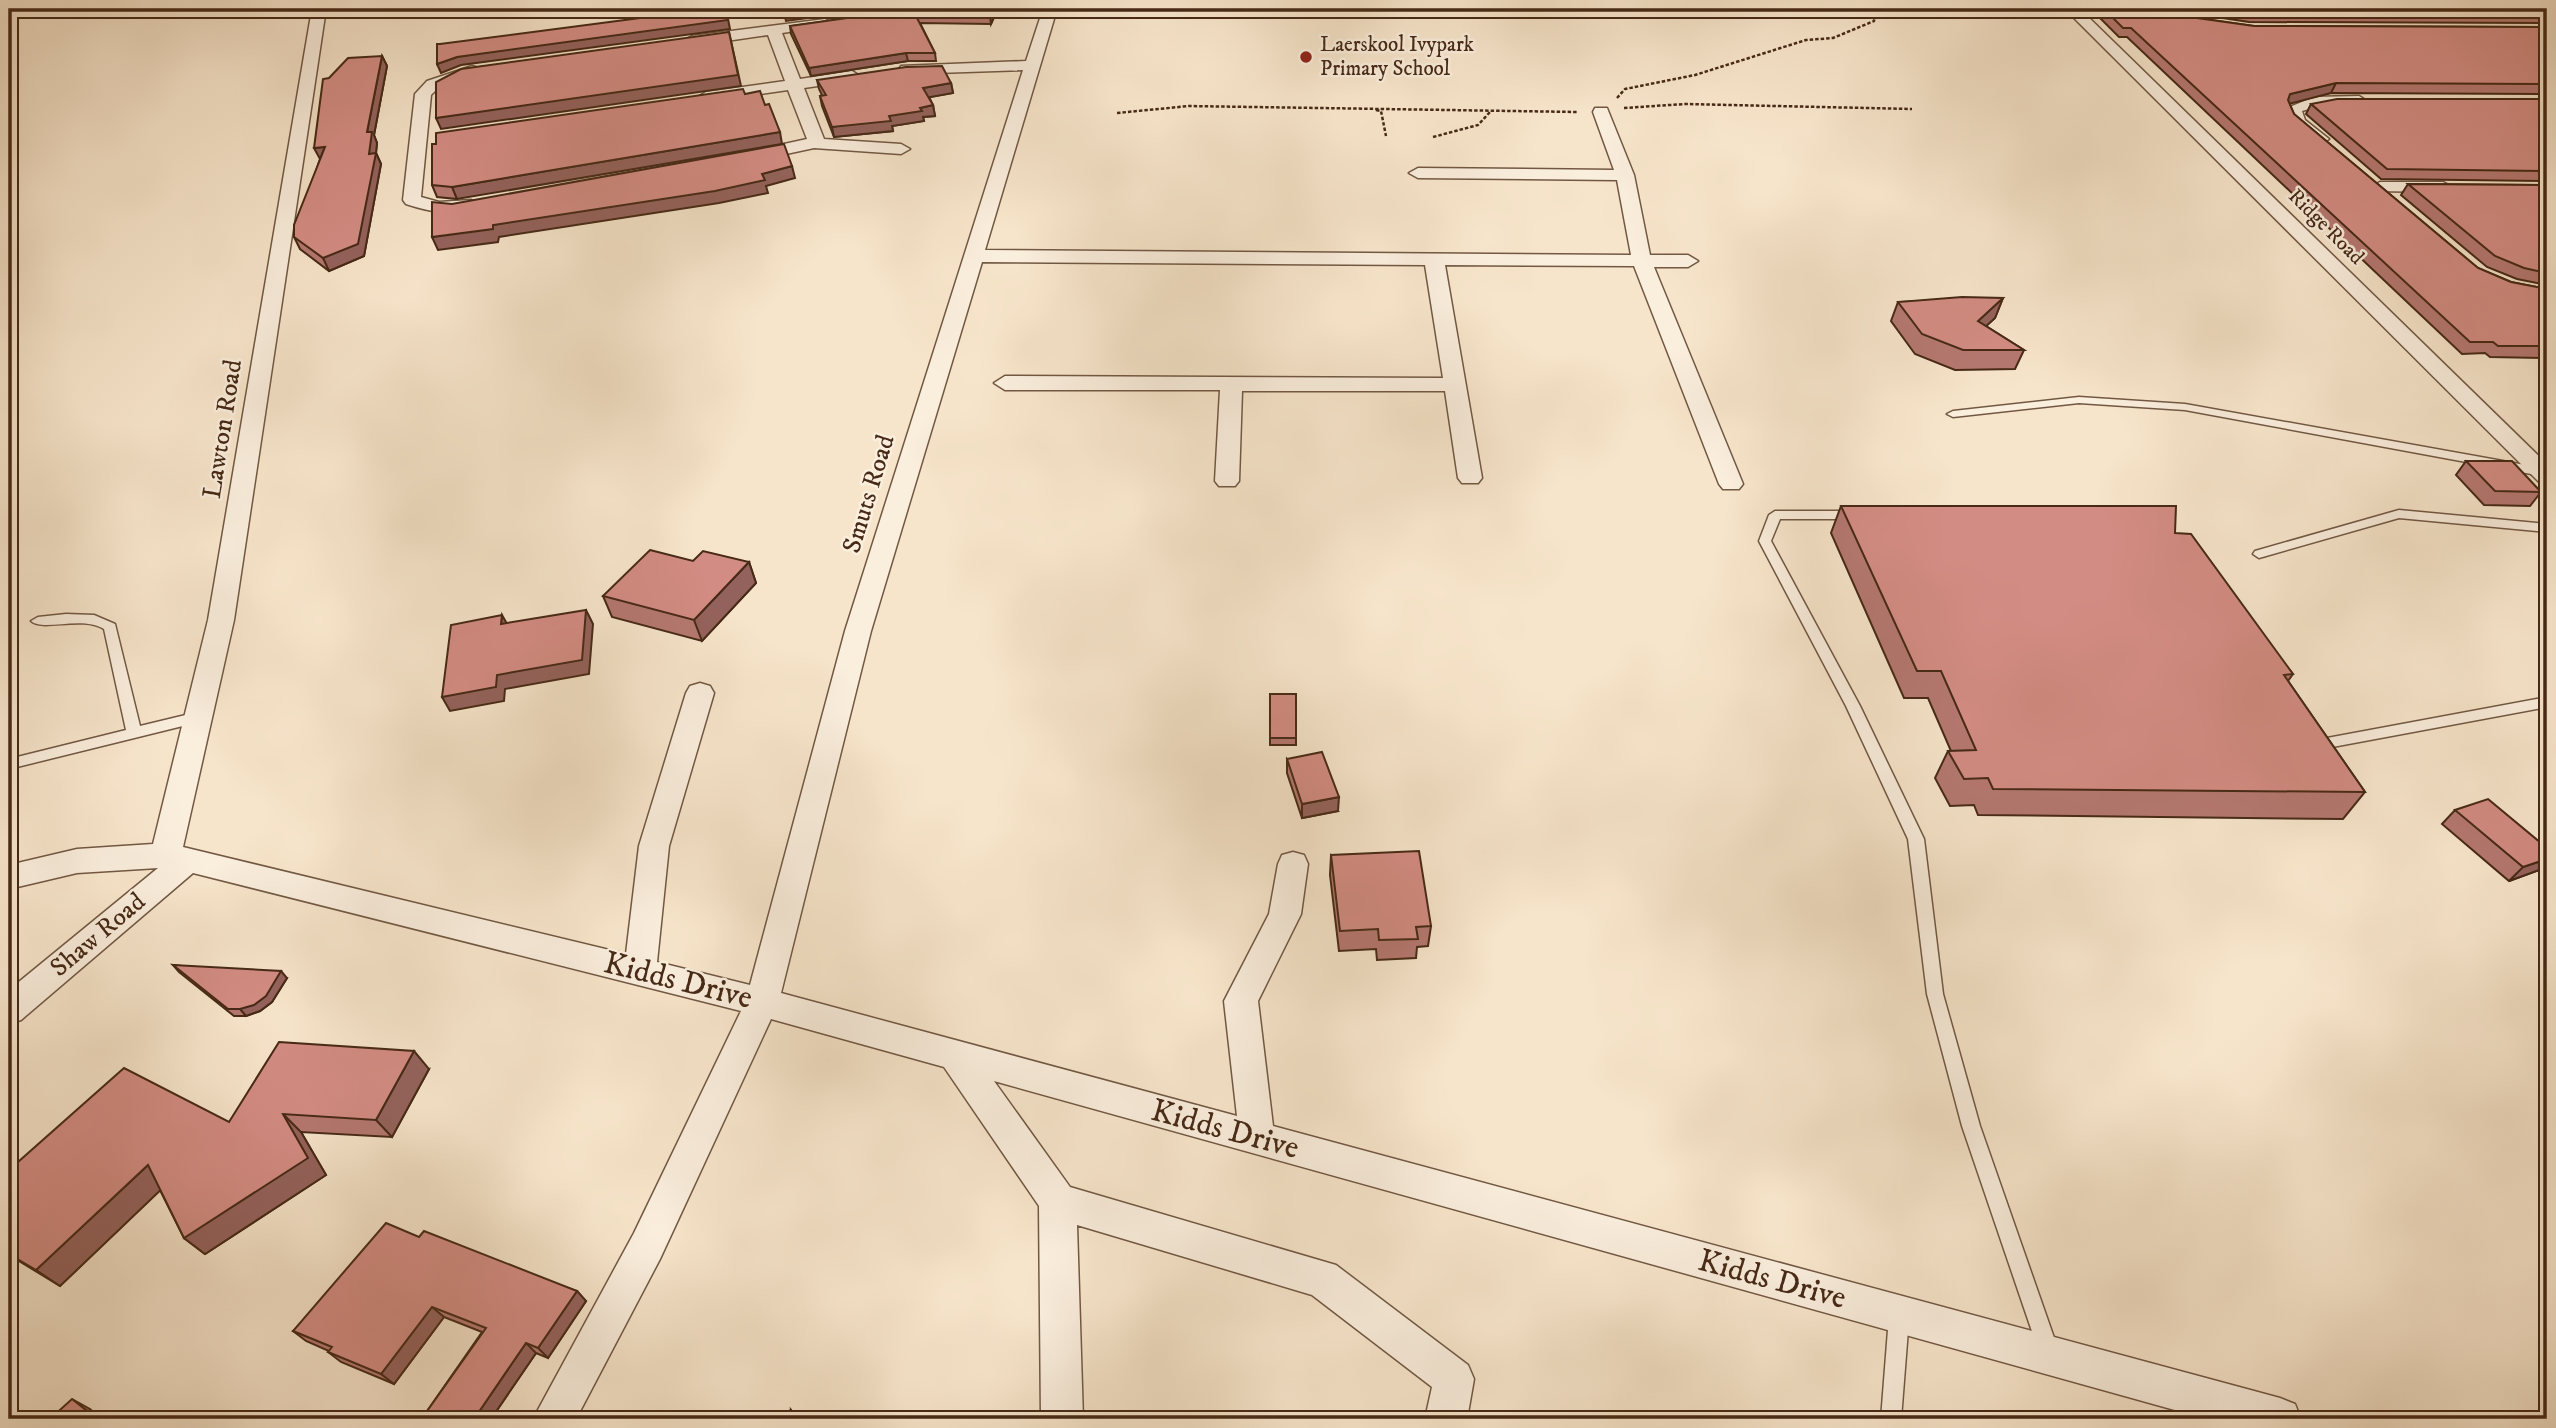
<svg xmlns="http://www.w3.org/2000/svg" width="2556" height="1428" viewBox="0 0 2556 1428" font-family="'IM FELL DW Pica',serif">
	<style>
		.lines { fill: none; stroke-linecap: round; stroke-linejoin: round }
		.service-casing { stroke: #725843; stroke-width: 3 }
		.minor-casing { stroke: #725843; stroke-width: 3 }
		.path { stroke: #462916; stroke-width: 2.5; stroke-dasharray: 3.5 2; stroke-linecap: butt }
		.service { fill: #faeedd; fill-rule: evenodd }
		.minor { fill: #faeedd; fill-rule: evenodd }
		.wall { fill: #b57871; stroke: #462916; stroke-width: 2 }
		.shaded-wall { fill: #94625c; stroke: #462916; stroke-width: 2 }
		.building { fill: #d38c83; stroke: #462916; stroke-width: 2 }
		.poi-dot { fill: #8f2418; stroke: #faeedd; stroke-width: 2.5 }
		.labels { text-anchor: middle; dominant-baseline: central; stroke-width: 5; stroke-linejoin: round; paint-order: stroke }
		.far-poi-label { font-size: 21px; fill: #462916; stroke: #faeedd; text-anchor: start }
		.far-street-label { font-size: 21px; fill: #462916; stroke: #faeedd }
		.street-label { font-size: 26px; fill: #462916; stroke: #faeedd }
		.near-street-label { font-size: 32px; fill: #462916; stroke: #faeedd }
	</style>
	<rect width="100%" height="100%" fill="#f7e5cb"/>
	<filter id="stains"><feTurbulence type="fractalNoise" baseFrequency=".00286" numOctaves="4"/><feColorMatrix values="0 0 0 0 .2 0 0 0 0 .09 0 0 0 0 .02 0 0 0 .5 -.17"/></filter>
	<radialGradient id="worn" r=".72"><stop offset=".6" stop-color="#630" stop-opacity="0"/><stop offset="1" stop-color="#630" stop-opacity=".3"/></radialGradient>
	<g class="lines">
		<g class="service-casing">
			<g id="service">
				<path d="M2079 397 2185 404 2542 468 2546 470 2547 473 2542 476 2185 410 2079 403 1953 417 1947 414 1953 411Z"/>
				<path d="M2399 510 2547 524V532L2399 518 2259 558 2253 554 2255 551Z"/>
				<path d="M1775 511H1855L1861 515 1855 519H1780L1771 541 1860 706 1924 839 1943 994 1980 1126 2059 1352 2056 1359 2049 1362 2042 1359 2039 1352 1962 1126 1927 994 1908 839 1846 706 1759 541 1769 515Z"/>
				<path d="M66 614 94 615 115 624 140 726 198 712 203 713 205 717 203 721 9 769V759L126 730 104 629C82 615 43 632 31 621L38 617Z"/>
				<path d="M2547 697V707L2327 748 2320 743 2327 738Z"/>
				<path d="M1899 1307 1906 1310 1909 1317 1901 1419H1881L1889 1317 1892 1310Z"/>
			</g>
		</g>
		<g class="minor-casing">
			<g id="minor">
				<path d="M312 9H326L234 620 183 847 626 954 639 846 686 693 690 686 700 683 710 686 714 693 669 846 657 962 750 985 845 631 1023 70 907 74 899 69 901 66 1026 61 1043 9H1057L985 250 1631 255 1617 180 1418 178 1409 173 1418 168 1614 170 1593 112 1595 108H1607L1634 175 1650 255H1688L1698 261 1688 267H1654L1743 484 1739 489H1723L1719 484 1634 266 1445 265 1482 478 1478 483H1462L1458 478 1445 391H1242L1239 481 1235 486H1219L1215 481 1220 390H1005L994 383 1005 376 1443 378 1425 265 982 262 871 631 781 993 1237 1116 1224 1001 1269 914 1278 864 1282 855 1293 852 1304 855 1308 864 1301 914 1258 1001 1273 1126 2280 1398 2295 1404 2301 1419H2207L994 1081 1070 1187 1336 1265 1468 1365 1474 1379 1467 1419H1425L1432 1387 1312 1295 1077 1225 1083 1419H1041L1039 1206 944 1067 771 1019 660 1259 576 1419H533L634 1233 741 1011 193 873 21 1020 9 1024V990L158 868 77 873 9 889V865L77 849 153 844 208 620Z"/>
				<path d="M2065 9H2080L2547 464V484L2539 482Z"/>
				<path d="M825 19 832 23 830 26 782 33 800 79 852 71 860 76 852 81 804 88 824 139 901 144 910 149 901 154 814 148 749 162 743 161 740 157 743 153 807 139 788 90 706 102 698 97 706 92 785 81 768 35 692 46 684 41 692 36Z"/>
				<path d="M472 66 478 68V74L439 87 431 95 421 197 439 202 471 200 480 205C465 221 424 210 406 204L403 200 415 94 427 81Z"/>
				<path d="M2359 96 2367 101 2365 104 2316 107 2302 111 2305 120 2329 139 2320 144 2292 126 2285 109 2314 97Z"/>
				<path d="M2380 182H2443L2452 187 2443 192 2374 191 2371 187Z"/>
			</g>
		</g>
		<g class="path">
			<path d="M1617 98 1625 89 1695 75 1806 40 1833 38 1874 21 1875 11 1880 9"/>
			<path d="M1624 108 1685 104 1912 109"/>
			<path d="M1376 110 1381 111 1386 136"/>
			<path d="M1117 113 1189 106 1577 112"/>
			<path d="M1433 137 1478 125 1490 112"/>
		</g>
		<use href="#service" class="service"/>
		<use href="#minor" class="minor"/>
	</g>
	<g class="wall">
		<path d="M898 9H1004L1001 15H995L991 24 920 23 935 53 936 61H908L811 76 791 34 790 26 898 11Z"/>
		<path d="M2091 9H2179L2190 17 2254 26 2547 27V94L2331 93 2289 103 2294 114 2478 268 2511 282 2547 289V358L2490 357 2485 353 2462 354 2127 37H2119Z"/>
		<path d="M2186 9H2547V24V23L2249 22 2196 14Z"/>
		<path d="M382 56 387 66 374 135 377 143 376 153 381 164 364 256 329 271 300 249 294 237 320 159Z"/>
		<path d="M817 80 951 83 953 93 929 97 933 105 935 116 923 117 924 121 892 126 893 131 834 137 822 106 820 96 822 95 819 89Z"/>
		<path d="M2547 99V181L2381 179 2306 114 2311 104Z"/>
		<path d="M436 144 457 199 437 197 432 185Z"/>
		<path d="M2408 184 2547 185V285L2517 279 2487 267 2401 195Z"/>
		<path d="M2003 298 1995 318 1986 326 2024 350 2015 369 1955 370 1915 354 1891 321 1898 302Z"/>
		<path d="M2466 461 2541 492 2530 506 2484 505 2456 475Z"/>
		<path d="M1841 506 2175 533 2293 674 2288 681 2365 792 2343 819 1978 815 1974 805 1950 806 1935 778 1948 751H1951L1928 698H1904L1831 533Z"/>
		<path d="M693 561 749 562 756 583 702 641 612 617 603 596Z"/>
		<rect x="1270" y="694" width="26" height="51"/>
		<path d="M1287 759 1338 811 1302 818 1287 773Z"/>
		<path d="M2455 810 2542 869 2509 881 2442 824Z"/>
		<path d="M1331 855 1431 926 1428 946 1417 947 1416 958 1377 960 1376 949 1339 951 1330 875Z"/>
		<path d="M173 965 287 978 272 1002 260 1011 246 1016H234L179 972Z"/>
		<path d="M429 1069 392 1137 301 1132 326 1175 205 1254 184 1238 160 1190 60 1286 9 1255V1170L229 1122Z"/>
		<path d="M419 1237 577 1291 586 1301 548 1358 536 1353 491 1419H432L425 1414 482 1332 444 1317 394 1384 341 1362 328 1352 329 1351 306 1341 293 1331Z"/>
	</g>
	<g class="shaded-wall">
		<path d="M726 9 730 29 461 65 441 73 437 64 457 57Z"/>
		<path d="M817 9H875L786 21 784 13Z"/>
		<path d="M993 9H994L995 15 991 24 990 16Z"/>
		<path d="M729 32 741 86 441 129 436 118Z"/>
		<path d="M906 53 908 61 811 76 809 68Z"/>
		<path d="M382 56 387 66 374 135 377 143 376 153 381 164 364 256 329 271 323 258 369 154 367 132Z"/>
		<path d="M951 83 953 93 925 98 923 88Z"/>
		<path d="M2336 83 2331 93 2285 105 2290 94Z"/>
		<path d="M933 105 935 116 923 117 924 121 892 126 893 131 834 137 832 127 889 116 920 108Z"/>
		<path d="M780 132 782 144 457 199 452 187Z"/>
		<path d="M325 147 320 159 314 148Z"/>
		<path d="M792 166 795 178 766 186 768 193 719 203 499 237 498 242 438 250 432 237 493 225 762 174Z"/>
		<path d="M2003 298 1995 318 1970 341 1978 321Z"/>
		<path d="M749 562 756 583 702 641 694 620Z"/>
		<path d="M586 610 593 624 589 674 505 689 504 701 450 711 442 697 497 675Z"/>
		<path d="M502 615 510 629 501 624Z"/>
		<path d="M1339 797 1338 811 1302 818V804Z"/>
		<path d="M2547 859V864L2542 869 2509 881 2523 867Z"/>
		<path d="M281 971 287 978 272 1002 260 1011 246 1016 240 1009Z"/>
		<path d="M414 1051 429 1069 392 1137 376 1120Z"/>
		<path d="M283 1114 301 1132 326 1175 205 1254 184 1238Z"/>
		<path d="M148 1165 169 1182 60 1286 36 1270Z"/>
		<path d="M577 1291 586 1301 548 1358 538 1348Z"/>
		<path d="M432 1307 444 1317 394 1384 381 1374Z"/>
		<path d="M526 1343 536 1353 491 1419H474Z"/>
		<path d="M72 1399 90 1409 102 1419H97Z"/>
		<path d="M791 1410 798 1419H792Z"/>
	</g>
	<g class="building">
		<path d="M709 9H726L728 20 457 57 437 64V44H440Z"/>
		<path d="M782 9H817L784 13Z"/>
		<path d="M898 9H993L990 16H916L935 53H906L809 68 790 26 898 11Z"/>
		<path d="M2104 9H2179L2190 17 2254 26 2547 27V84L2336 83 2290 94 2288 100 2294 114 2478 268 2511 282 2547 289V346H2498L2493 342H2470L2131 28H2123Z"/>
		<path d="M2225 9H2547V14L2254 13Z"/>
		<path d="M729 32 738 75 436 118V82L461 69Z"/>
		<path d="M382 56 367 132H372L369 154 376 153 358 244 323 258 294 237V225L325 147 314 148 323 79 329 78 348 58Z"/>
		<path d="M942 66 951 83 923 88 933 105 920 108 922 111 889 116 891 121 832 127 820 96 826 95 817 80 906 67Z"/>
		<path d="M743 89 745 94 760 91 765 105 769 104 780 132 452 187 432 185V144H436V133Z"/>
		<path d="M2337 99H2547V171L2387 169 2311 104Z"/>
		<path d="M784 144 792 166 762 174 765 180 715 191 493 225V229L432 237V202L452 204Z"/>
		<path d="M2408 184 2547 185V273L2524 268 2495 256Z"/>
		<path d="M1962 297 2003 298 1978 321 2024 350H1963L1922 334 1898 302Z"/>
		<path d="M2466 461H2512L2541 492 2495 491Z"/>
		<path d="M1841 506H2176L2175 533 2191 534 2293 674 2284 675 2365 792 1993 789 1988 778 1964 779 1948 751 1976 750 1941 671H1917Z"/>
		<path d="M650 550 693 561 703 551 749 562 694 620 603 596Z"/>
		<path d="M586 610 582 660 497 675 496 687 442 697 451 625 502 615 501 624Z"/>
		<rect x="1270" y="694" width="26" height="44"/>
		<path d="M1322 752 1339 797 1302 804 1287 759Z"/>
		<path d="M2488 799 2547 848V859L2523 867 2455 810Z"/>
		<path d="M1419 851 1431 926 1416 927 1418 939 1379 940 1378 929 1340 931 1331 855Z"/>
		<path d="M173 965 281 971 266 996 254 1005 240 1009H228Z"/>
		<path d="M279 1042 414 1051 376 1120 283 1114 308 1158 184 1238 148 1165 36 1270 9 1254V1170L124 1068 229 1122Z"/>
		<path d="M386 1223 419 1237 424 1231 577 1291 538 1348 526 1343 474 1419H439L425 1414 486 1328 432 1307 381 1374 328 1352 332 1347 293 1331Z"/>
		<path d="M72 1399 97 1419H50Z"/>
		<path d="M791 1410 792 1419H766Z"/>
	</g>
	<circle class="poi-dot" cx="1306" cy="57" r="7"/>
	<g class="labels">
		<g class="far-poi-label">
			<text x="1320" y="45">Laerskool Ivypark<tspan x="1320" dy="24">Primary School</tspan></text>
		</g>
		<g class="far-street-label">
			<text transform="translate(2326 227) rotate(45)">Ridge Road</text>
		</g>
		<g class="street-label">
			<text transform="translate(223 429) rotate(-81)">Lawton Road</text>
			<text transform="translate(869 494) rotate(-73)">Smuts Road</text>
			<text transform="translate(98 935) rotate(-40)">Shaw Road</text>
		</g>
		<g class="near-street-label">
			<text transform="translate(678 981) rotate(14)">Kidds Drive</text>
			<text transform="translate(1225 1130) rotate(15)">Kidds Drive</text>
			<text transform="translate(1772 1280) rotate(15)">Kidds Drive</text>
		</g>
	</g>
	<rect width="2556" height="1428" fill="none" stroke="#f7e5cb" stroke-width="35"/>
	<rect x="10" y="10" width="2535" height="1407" fill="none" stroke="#462916" stroke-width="3.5"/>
	<rect x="18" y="18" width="2521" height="1393" fill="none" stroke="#462916" stroke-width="2"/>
	<rect width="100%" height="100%" filter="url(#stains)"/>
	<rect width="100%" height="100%" fill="url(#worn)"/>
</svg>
